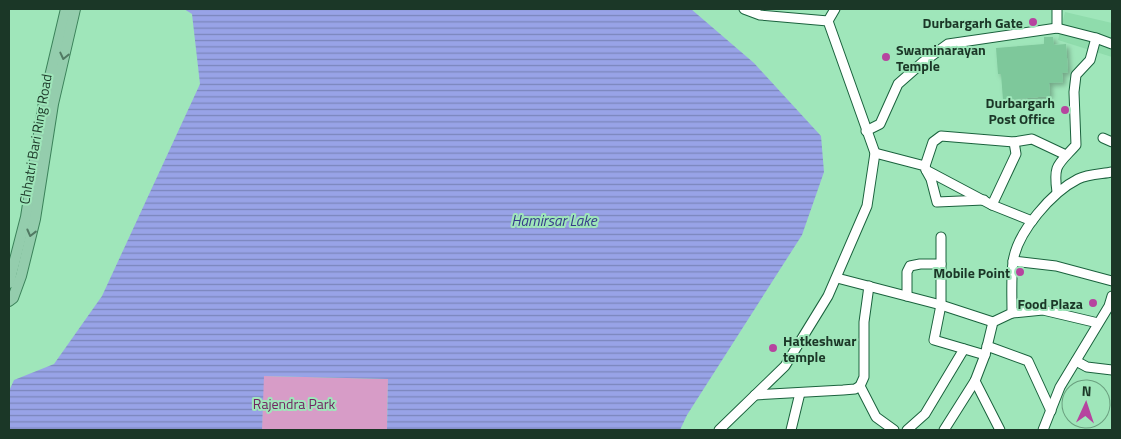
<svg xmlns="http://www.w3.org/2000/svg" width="1121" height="439" viewBox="0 0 1121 439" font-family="'Titillium Web',sans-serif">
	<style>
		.built { fill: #8fdcac }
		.park { fill: #d79cc7 }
		.water { fill: url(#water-rules) }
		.building { fill: #7ec89b; filter: url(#shadow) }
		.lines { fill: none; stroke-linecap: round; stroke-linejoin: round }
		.minor-casing { stroke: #1a623d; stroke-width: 11 }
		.major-casing { stroke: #3b825a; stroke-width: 12 }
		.minor { stroke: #fff; stroke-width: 9 }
		.major { stroke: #94cdad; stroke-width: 10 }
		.oneway { stroke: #517a63 }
		.poi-dot { fill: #b6449f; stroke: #9fe6ba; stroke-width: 2 }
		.labels { text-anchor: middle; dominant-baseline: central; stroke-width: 4; stroke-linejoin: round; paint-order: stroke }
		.poi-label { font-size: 14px; font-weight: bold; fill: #1b3727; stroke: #9fe6ba; text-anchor: end }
		.street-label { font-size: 14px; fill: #1b3727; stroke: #9fe6ba }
		.park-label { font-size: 14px; fill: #712662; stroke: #9fe6ba }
		.water-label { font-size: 15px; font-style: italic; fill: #363b8a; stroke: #9fe6ba }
	</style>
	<defs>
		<pattern id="water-rules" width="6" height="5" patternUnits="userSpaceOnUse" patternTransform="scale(1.25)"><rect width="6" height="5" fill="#98a3e7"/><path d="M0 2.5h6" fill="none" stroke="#7b86bb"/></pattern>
		<filter id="shadow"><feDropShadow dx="3" dy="3" stdDeviation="2.5" flood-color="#0004"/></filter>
	</defs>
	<rect width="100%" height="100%" fill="#9fe6ba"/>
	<path class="built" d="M1065 12 1112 23V57L1058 40Z"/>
	<path class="park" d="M263 376 388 379 387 430H262Z"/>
	<path class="water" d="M184 9H691L754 63 821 136 824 172 802 235 687 415 680 430H387L388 379 264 376 262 430H9V391L14 380 54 364 102 296 200 84 192 14Z"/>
	<path class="building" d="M1044 37H1053L1054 45 1066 44 1068 72 1062 73 1063 82 1049 83 1050 96 1003 100 1001 74H998L996 48 1044 44Z"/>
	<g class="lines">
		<g class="minor-casing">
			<g id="minor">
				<path d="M828 21 835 9"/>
				<path d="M1057 28V9"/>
				<path d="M866 131 880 124 898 84 923 62 948 44 1057 28 1096 38 1112 44"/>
				<path d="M1103 138 1112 142"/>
				<path d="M875 153 925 166 926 170 992 205 1032 221"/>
				<path d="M925 166 933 142 941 136 1014 142 1032 139 1066 155"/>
				<path d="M926 170 931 179 937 202 984 200"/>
				<path d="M1057 192C1053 164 1058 165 1076 145L1074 92 1076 75 1090 60 1096 38"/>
				<path d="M992 205 1016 154 1014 142"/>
				<path d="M941 237V305L934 340 985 355"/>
				<path d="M1013 261 1056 266 1112 281"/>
				<path d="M837 278 941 305 993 322"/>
				<path d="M907 296V272L910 266 920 264H941"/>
				<path d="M1012 313 1043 310 1098 323"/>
				<path d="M987 346 1028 361 1051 411"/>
				<path d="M1076 361 1087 367 1112 370"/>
				<path d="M975 381 1000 430"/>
				<path d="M860 386 876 417 894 430"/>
				<path d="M755 395 843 390 855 389 860 386 864 377V322L869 286"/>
				<path d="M719 430 785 366 828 296 867 206 875 153 828 21 760 15 744 9"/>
				<path d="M791 430 800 393"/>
				<path d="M907 430 925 414 964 349"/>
				<path d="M944 430 975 381 985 355 993 322 1012 313C1012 296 1011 279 1013 262 1017 232 1052 192 1078 179 1088 174 1102 174 1112 172"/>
				<path d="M1043 430 1060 387 1109 306 1112 296"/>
			</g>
		</g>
		<g class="major-casing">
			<g id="major">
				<path d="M9 283 26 217 44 102 66 9"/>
				<path d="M9 301 13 298 21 276 35 219 53 104 75 9"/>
			</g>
		</g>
		<use href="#minor" class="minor"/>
		<use href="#major" class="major"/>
	</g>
	<defs><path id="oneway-chevron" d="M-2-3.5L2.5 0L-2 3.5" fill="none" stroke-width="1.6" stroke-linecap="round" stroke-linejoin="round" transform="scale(1.25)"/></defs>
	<g class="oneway">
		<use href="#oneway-chevron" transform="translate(64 56) rotate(103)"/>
		<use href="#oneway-chevron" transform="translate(31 233) rotate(104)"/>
	</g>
	<g class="poi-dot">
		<circle cx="1033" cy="22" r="5"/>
		<circle cx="886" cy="57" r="5"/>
		<circle cx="1065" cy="110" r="5"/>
		<circle cx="1020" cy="272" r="5"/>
		<circle cx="1093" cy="303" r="5"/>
		<circle cx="773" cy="348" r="5"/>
	</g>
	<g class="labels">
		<g class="poi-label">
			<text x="1023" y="22">Durbargarh Gate</text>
			<text x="896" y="49" text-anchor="start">Swaminarayan<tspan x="896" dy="16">Temple</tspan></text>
			<text x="1055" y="102">Durbargarh<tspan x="1055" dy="16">Post Office</tspan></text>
			<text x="1010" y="272">Mobile Point</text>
			<text x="1083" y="303">Food Plaza</text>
			<text x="783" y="340" text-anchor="start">Hatkeshwar<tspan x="783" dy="16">temple</tspan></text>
		</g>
		<g class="street-label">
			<text transform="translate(35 139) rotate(-80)">Chhatri Bari Ring Road</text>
		</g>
		<g class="park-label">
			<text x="294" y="403">Rajendra Park</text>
		</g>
		<g class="water-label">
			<text x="554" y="220">Hamirsar Lake</text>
		</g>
	</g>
	<rect width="1121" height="439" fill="none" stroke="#1b3727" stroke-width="20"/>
	<g transform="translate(1086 404) rotate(3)"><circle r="24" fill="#9fe6ba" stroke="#6aa07f"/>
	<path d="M0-4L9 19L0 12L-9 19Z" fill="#b6449f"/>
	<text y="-8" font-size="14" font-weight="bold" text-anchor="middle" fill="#1b3727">N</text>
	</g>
</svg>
